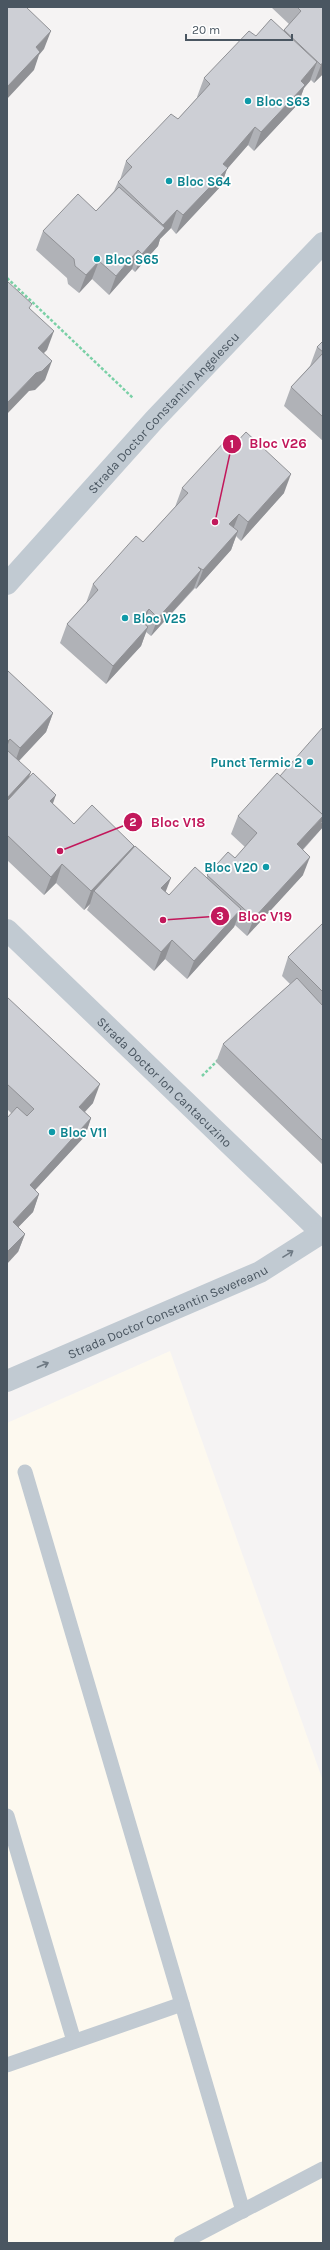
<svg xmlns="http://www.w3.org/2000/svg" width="330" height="2250" viewBox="0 0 330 2250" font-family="Karla,sans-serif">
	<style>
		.commercial { fill: #fdf9ef }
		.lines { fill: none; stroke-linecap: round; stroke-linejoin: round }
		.path { stroke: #7ad0a6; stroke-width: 2.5; stroke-dasharray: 3 2; stroke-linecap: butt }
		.service { stroke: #c1cad2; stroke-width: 15 }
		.minor { stroke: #c1cad2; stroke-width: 22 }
		.wall { fill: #b0b2b7 }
		.shaded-wall { fill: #909195 }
		.building { fill: #cdcfd5; stroke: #909195 }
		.oneway { stroke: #6e7983 }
		.culture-dot { fill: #0f9aa8; stroke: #fff; stroke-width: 1.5 }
		.labels { text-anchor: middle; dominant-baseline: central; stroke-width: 3.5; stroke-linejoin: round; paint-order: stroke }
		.culture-label { font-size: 13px; font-weight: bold; fill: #0d838f; stroke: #fff; text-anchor: start }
		.street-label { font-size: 13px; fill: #4a5661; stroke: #fff }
		.leader { fill: none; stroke: #c2185b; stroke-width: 1.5 }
		.callout-dot { fill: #c2185b; stroke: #fff; stroke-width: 1.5 }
		.mark-label { font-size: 12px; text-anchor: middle; font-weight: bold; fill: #fff }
		.callout-label { font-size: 14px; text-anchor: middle; font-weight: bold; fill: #c2185b; stroke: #fff; stroke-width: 3.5; stroke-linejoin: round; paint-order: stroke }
	</style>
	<rect width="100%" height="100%" fill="#f5f3f3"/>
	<path class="commercial" d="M170 1351 323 1781V2243H7V1423Z"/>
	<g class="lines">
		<g class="path">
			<path d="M7 278 133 398"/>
			<path d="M202 1076 218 1060"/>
		</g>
		<g class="service">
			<path d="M25 1472 243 2211"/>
			<path d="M7 1816 74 2041"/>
			<path d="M7 2065 182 2004"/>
			<path d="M181 2243 323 2169"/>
		</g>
		<g class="minor">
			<path id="s1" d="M7 584 155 419 323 243"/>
			<path id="s2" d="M7 930 322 1233"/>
			<path id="s3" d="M7 1381 260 1272 323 1232"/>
		</g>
	</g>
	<g class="wall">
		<path d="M271 7H323V74L314 83 311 80 304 88 298 104 254 151 248 145 227 169 221 186 176 234 171 228 160 239 158 246 135 272 132 269 109 295 92 279 79 293 68 284 67 278 36 250 43 231 96 211 114 191 118 182 120 180 126 161 178 119 198 97H197L204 78 256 36 283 31 289 24Z"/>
		<path d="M323 341V441L284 406 291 387 310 366 317 347Z"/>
		<path d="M232 447 284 493 241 541 236 536 231 550 196 589 195 588 151 636 146 632 141 646 106 684 60 643 67 624 86 603 93 584 143 542 175 507 182 488Z"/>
		<path d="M7 672 53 713 46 732 19 761 29 778 53 804 74 824 134 846 133 848 166 892 169 895 207 877V875L235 858 245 847 231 834 238 816 323 827 303 850V875L247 936 235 925 234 927 187 979 165 959 154 971 87 910 90 904 84 910 56 883 44 895 7 860Z"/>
		<path d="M323 923V1165L216 1062 223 1044 290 984 282 976 288 957Z"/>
		<path d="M7 997 93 1103 85 1112 91 1118 85 1136 35 1190 39 1194 33 1212 18 1227 25 1234 18 1252 11 1113 7 1109Z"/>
	</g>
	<g class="shaded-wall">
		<path d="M51 31 44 49 39 55 34 70 7 99V87L36 47Z"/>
		<path d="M317 62 310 81 304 88 298 104 254 151 261 132 301 81Z"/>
		<path d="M323 62V74L314 83 321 65Z"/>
		<path d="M255 127 248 145 227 169 221 186 176 234 183 215 223 164Z"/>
		<path d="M177 210 171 228 160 239 158 246 135 272 142 254 161 232 163 225Z"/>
		<path d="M138 250 132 269 109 295 116 276Z"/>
		<path d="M99 261 92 279 79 293 86 275Z"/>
		<path d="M54 331 47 350 31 366 38 348Z"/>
		<path d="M52 361 45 380 35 390 29 391 7 414 8 402 36 373Z"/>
		<path d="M291 474 284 493 241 541 248 522Z"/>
		<path d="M239 514 232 532 229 524Z"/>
		<path d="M238 531 231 550 196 589 203 570Z"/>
		<path d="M201 570 194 588 151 636 158 618Z"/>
		<path d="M149 609 142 628 140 620Z"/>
		<path d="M148 627 141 646 106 684 113 666Z"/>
		<path d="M53 713 46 732 13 767 20 748Z"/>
		<path d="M10 739 7 747V742Z"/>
		<path d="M31 772 24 791 7 809V798Z"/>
		<path d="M56 795 49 814 50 801Z"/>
		<path d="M323 816V827L290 863 297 844Z"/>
		<path d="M134 846 127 864 94 891 90 904 84 910 91 891Z"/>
		<path d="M310 857 303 875 247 936 254 918Z"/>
		<path d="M62 864 56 883 44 895 51 877Z"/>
		<path d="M171 878 164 896 161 888Z"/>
		<path d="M241 909 234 927 187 979 194 961Z"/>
		<path d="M172 940 165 959 154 971 161 952Z"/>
		<path d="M100 1084 93 1103 72 1125 79 1107Z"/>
		<path d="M91 1118 85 1136 23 1203 30 1185Z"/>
		<path d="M39 1194 33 1212 7 1239 13 1222Z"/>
		<path d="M25 1234 18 1252 7 1264V1252Z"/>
	</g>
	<g class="building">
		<path d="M7 7H26L51 31 36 47 40 52 7 87Z"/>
		<path d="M297 7H323V62L321 65 284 30 301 11Z"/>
		<path d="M271 19 317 62 301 81 305 85 261 132 255 127 223 164 228 168 183 215 177 210 163 225 118 182 132 167 126 161 171 114 178 119 210 84 204 78 249 31 256 36Z"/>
		<path d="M119 187 165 228 142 254 138 250 116 276 99 261 86 275 75 266 74 259 43 231 78 194 96 211Z"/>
		<path d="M7 281 32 304 29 308 54 331 38 348 52 361 42 371 36 373 8 402H7Z"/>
		<path d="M323 341V352L317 347Z"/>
		<path d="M323 353V417L291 387Z"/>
		<path d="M246 432 291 474 248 522 239 514 229 524 238 531 203 570 198 567 201 570 158 618 149 609 140 620 148 627 113 666 67 624 98 590 93 584 136 536 143 542 188 493 182 488 226 440 232 447Z"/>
		<path d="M8 671 53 713 20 748 10 739 7 742V672Z"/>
		<path d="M323 727V815L280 776Z"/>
		<path d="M7 750 31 772 7 798Z"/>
		<path d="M33 773 56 795 50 801 74 824 92 805 134 846 91 891 62 864 51 877 7 835V801Z"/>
		<path d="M277 773 323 815V816L297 844 310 857 254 918 207 875 228 852 235 858 257 833 238 816Z"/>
		<path d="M323 818V822L320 825Z"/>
		<path d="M135 846 171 878 161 888 169 895 195 867 241 909 194 961 172 940 161 952 94 891Z"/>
		<path d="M323 923V992L288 957Z"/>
		<path d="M297 978 323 1006V1141L223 1044Z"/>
		<path d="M7 997 100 1084 79 1107 91 1118 30 1185 39 1194 13 1222 25 1234 7 1252V1118L17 1107 27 1116 34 1109 7 1084Z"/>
	</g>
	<defs><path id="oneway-shaft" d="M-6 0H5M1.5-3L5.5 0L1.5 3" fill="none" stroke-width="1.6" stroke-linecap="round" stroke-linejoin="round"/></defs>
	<g class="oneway">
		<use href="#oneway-shaft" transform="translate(288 1254) rotate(-32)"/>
		<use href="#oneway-shaft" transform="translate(43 1365) rotate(-23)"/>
	</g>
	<g class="culture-dot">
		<circle cx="248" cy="101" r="4"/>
		<circle cx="169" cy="181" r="4"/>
		<circle cx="97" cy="259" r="4"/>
		<circle cx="125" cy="618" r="4"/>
		<circle cx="310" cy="762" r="4"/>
		<circle cx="266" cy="867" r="4"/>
		<circle cx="52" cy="1132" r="4"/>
	</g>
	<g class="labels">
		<g class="culture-label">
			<text x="256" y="101">Bloc S63</text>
			<text x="177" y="181">Bloc S64</text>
			<text x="105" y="259">Bloc S65</text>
			<text x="133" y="618">Bloc V25</text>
			<text x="302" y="762" text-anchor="end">Punct Termic 2</text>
			<text x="258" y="867" text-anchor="end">Bloc V20</text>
			<text x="60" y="1132">Bloc V11</text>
		</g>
		<g class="street-label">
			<text stroke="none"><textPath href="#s1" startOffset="232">Strada Doctor Constantin Angelescu</textPath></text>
			<text stroke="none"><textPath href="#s2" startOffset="219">Strada Doctor Ion Cantacuzino</textPath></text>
			<text stroke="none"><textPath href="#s3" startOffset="175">Strada Doctor Constantin Severeanu</textPath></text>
		</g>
	</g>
	<path class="leader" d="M215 522L232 444M60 851L133 822M163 920L220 916"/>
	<g class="callout-dot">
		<circle cx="215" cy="522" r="4"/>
		<circle cx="60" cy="851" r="4"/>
		<circle cx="163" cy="920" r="4"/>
		<circle cx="232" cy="444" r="10"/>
		<circle cx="133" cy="822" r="10"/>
		<circle cx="220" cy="916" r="10"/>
	</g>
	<g class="mark-label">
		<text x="232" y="448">1</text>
		<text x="133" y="826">2</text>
		<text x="220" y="920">3</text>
	</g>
	<g class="callout-label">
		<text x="278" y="448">Bloc V26</text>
		<text x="178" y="827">Bloc V18</text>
		<text x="265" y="921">Bloc V19</text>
	</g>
	<rect width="330" height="2250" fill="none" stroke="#4a5661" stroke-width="16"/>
	<path d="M186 34v6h106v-6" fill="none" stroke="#4a5661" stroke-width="2"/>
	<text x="192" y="34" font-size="12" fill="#4a5661" stroke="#ffffff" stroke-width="3" paint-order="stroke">20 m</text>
</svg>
